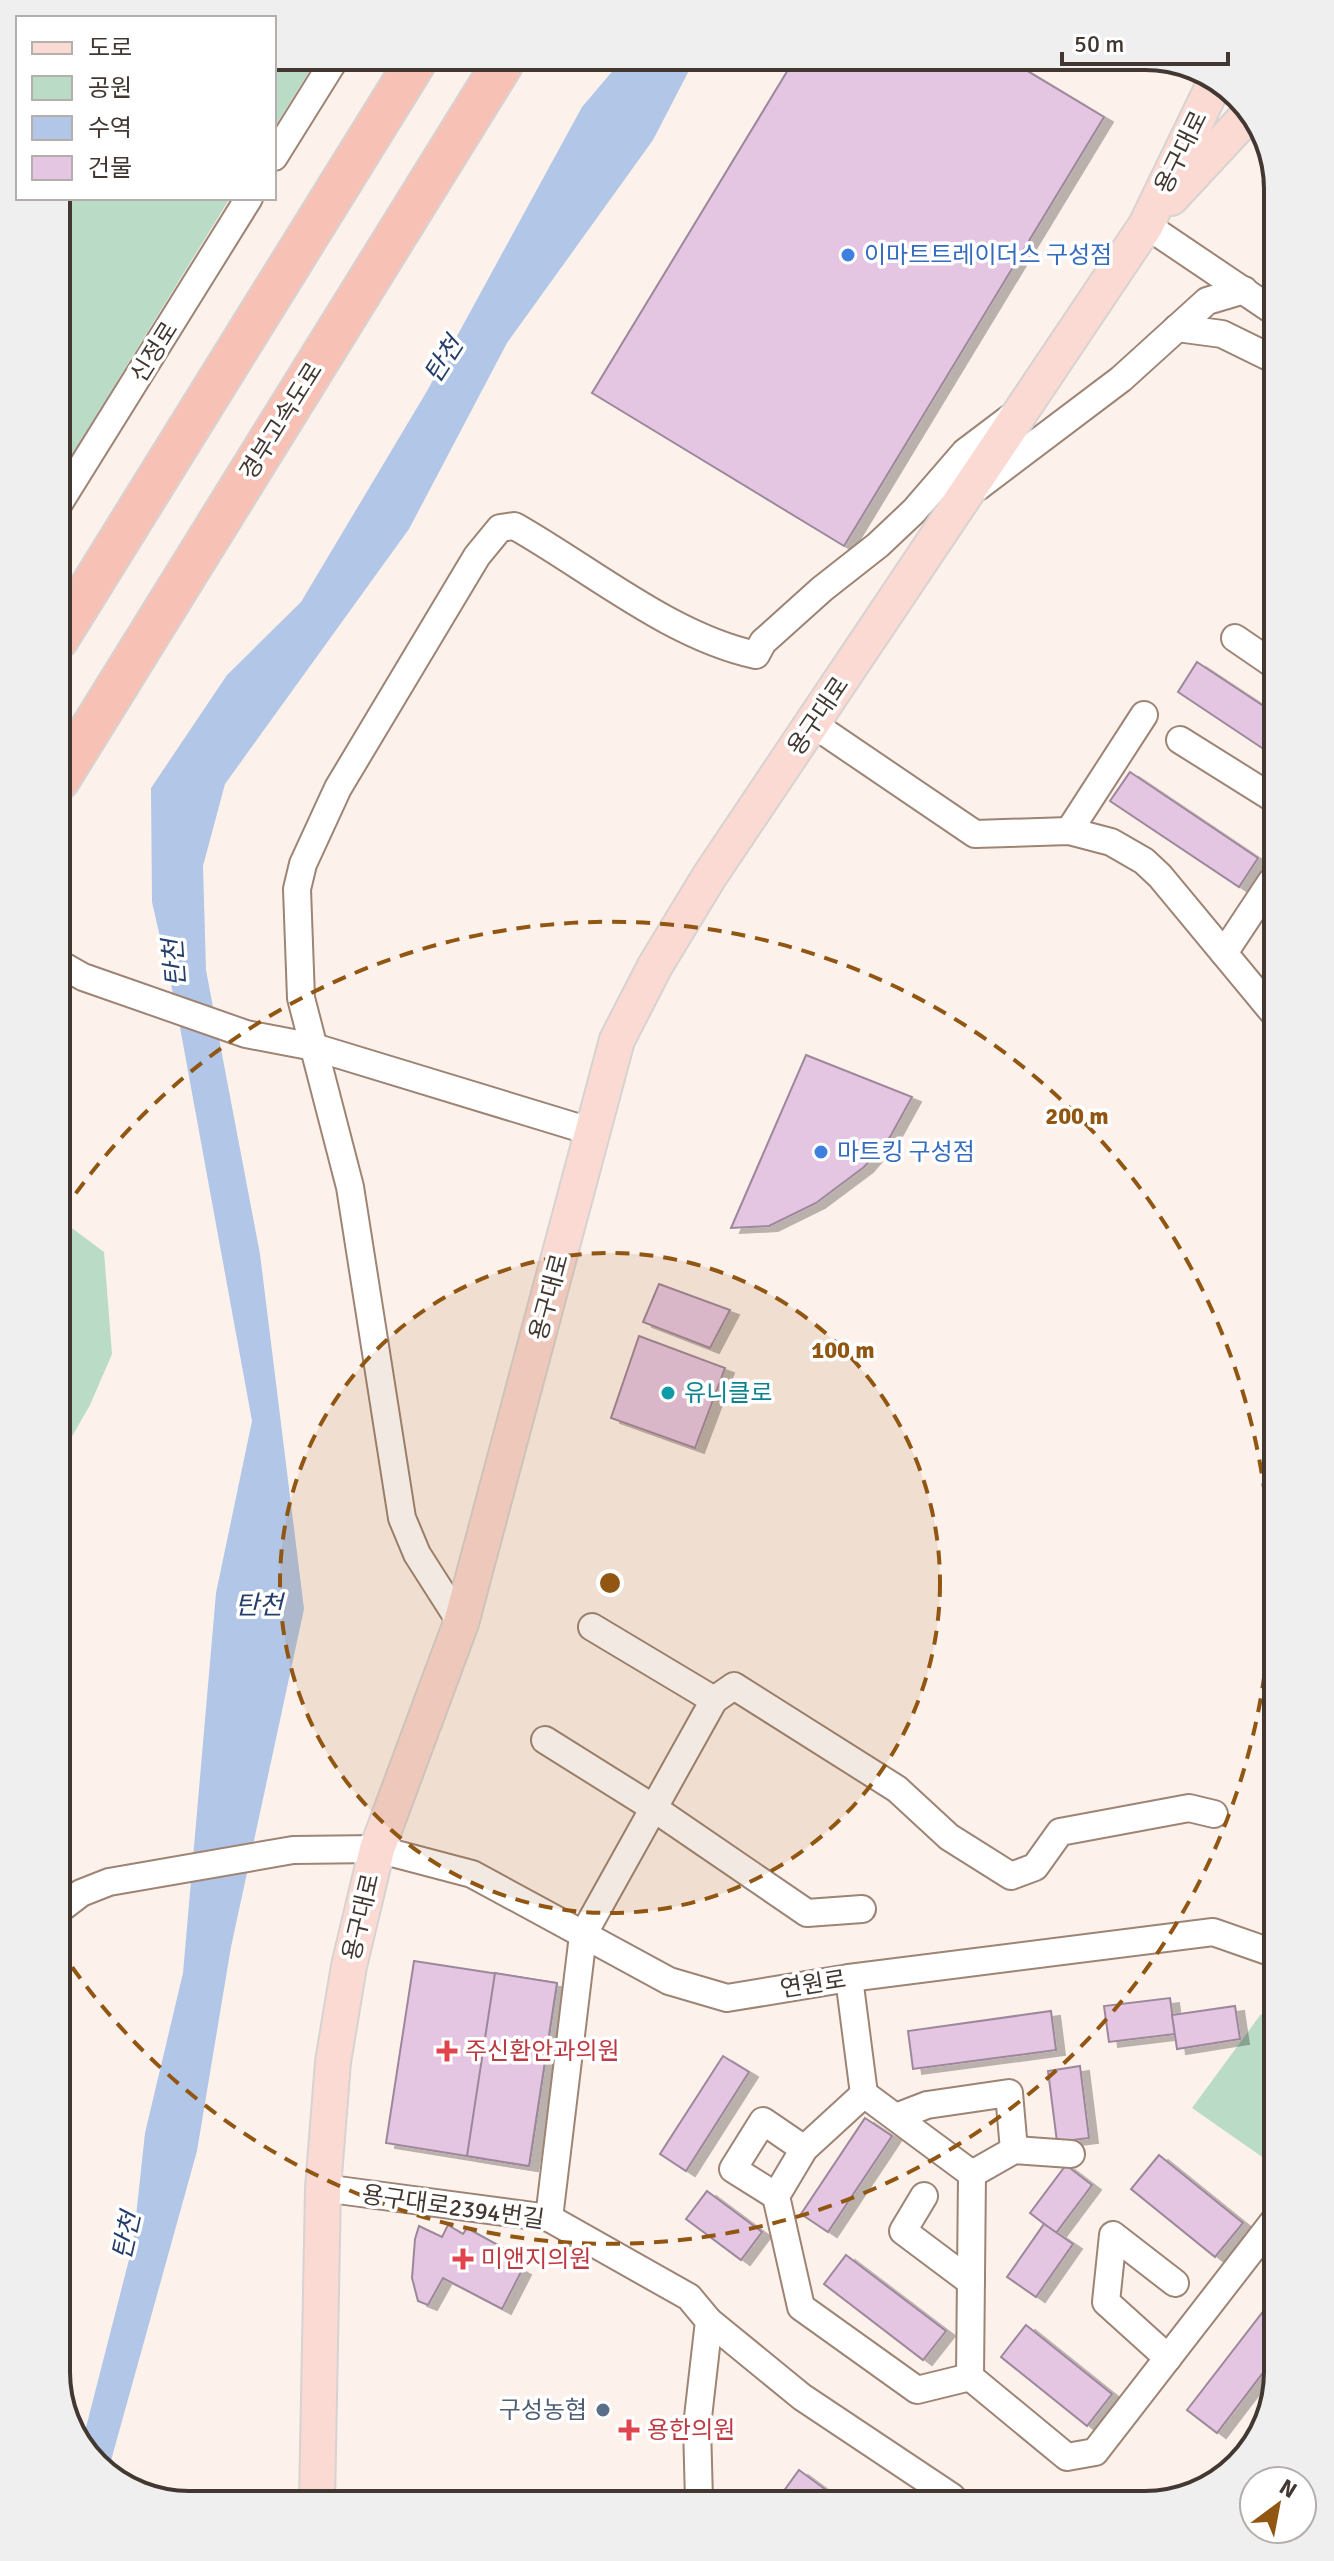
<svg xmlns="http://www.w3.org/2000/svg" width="1334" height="2561" viewBox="0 0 1334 2561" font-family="Signika,'Noto Sans KR',sans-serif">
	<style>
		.green { fill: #badcc6 }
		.water { fill: #b2c6e7 }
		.building { fill: #e4c5e2; stroke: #9d889b; stroke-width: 2; filter: url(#shadow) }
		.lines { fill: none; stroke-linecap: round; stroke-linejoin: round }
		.minor-casing { stroke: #9d8475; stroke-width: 30 }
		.major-casing { stroke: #d6d3d2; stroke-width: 38 }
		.highway-casing { stroke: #d6d3d2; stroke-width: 44 }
		.minor { stroke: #fff; stroke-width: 26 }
		.major { stroke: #fbdad3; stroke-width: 34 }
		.highway { stroke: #f8c1b5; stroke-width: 40 }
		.ring { fill: none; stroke: #905612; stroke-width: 4; stroke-dasharray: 14 10 }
		.shop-dot { fill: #3f7fe0; stroke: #fff; stroke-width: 3 }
		.culture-dot { fill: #0f9aa8; stroke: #fff; stroke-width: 3 }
		.health-dot { fill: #e0444e; stroke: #fff; stroke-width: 3 }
		.service-dot { fill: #5c6f8a; stroke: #fff; stroke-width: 3 }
		.labels { text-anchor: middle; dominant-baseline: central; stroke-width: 7; stroke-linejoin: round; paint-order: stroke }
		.street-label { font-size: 24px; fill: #433831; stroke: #fff }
		.shop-label { font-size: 24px; fill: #366cbe; stroke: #fff; text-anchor: start }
		.culture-label { font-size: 24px; fill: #0d838f; stroke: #fff; text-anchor: start }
		.health-label { font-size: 24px; fill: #be3a42; stroke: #fff; text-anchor: start }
		.service-label { font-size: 24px; fill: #4e5e75; stroke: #fff; text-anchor: end }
		.water-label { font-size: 26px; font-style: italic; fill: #253e6a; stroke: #fff }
		.rim { fill: none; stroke: #433831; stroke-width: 4 }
		.centre { fill: #905612; stroke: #fff; stroke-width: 4 }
		.ring-label { font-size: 24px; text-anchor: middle; font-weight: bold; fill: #905612; stroke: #fff; stroke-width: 7; stroke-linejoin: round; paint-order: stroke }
	</style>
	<defs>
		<filter id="shadow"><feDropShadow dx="9" dy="5" stdDeviation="0" flood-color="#0004"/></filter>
	</defs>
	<rect width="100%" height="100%" fill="#fdf2eb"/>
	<g class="green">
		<path d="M314 64 274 128V65Z"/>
		<path d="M71 198H230L58 477 56 222Z"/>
		<path d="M61 1220 104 1252 112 1354 90 1405 62 1454Z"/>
		<path d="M1261 2014 1276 2026 1277 2148 1268 2161 1192 2108Z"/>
	</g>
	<path class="water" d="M621 61H694L653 140 507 343 409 529 225 784 203 866 206 970 260 1254 304 1609 231 1947 197 2151 107 2475 82 2443 133 2244 145 2133 183 1973 216 1593 252 1421 177 1011 152 902 151 788 227 675 301 602 427 391 582 107Z"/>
	<g class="building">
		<path d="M1006 58 1104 117 844 546 592 393 794 60Z"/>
		<path d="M1197 662 1271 711V754L1178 692Z"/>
		<path d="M1130 772 1258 858 1239 887 1110 801Z"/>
		<path d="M806 1055 912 1097 890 1137 864 1167 816 1203 769 1226 731 1228Z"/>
		<path d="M659 1284 730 1310 710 1348 643 1322Z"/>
		<path d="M639 1336 725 1368 695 1448 611 1418Z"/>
		<path d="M414 1961 557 1983 529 2166 386 2143Z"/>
		<path d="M495 1973 557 1983 529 2166 467 2156Z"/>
		<path d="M1170 1998 1175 2034 1109 2042 1104 2006Z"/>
		<path d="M1235 2006 1240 2039 1177 2049 1172 2015Z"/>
		<path d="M1051 2011 1056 2050 913 2069 908 2031Z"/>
		<path d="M723 2056 749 2072 686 2171 660 2154Z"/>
		<path d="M1080 2066 1089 2138 1057 2142 1048 2071Z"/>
		<path d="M865 2118 892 2136 828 2232 801 2214Z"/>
		<path d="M1159 2155 1243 2223 1215 2257 1131 2189Z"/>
		<path d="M1066 2165 1092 2185 1056 2233 1030 2213Z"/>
		<path d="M707 2191 762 2232 741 2260 686 2219Z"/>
		<path d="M1044 2224 1073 2244 1036 2297 1007 2277Z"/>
		<path d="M448 2225 463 2234 467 2228 520 2257 515 2266 522 2270 502 2309 443 2278 428 2305 418 2301 412 2278 415 2239 419 2226 442 2237Z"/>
		<path d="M846 2255 946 2331 923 2360 824 2284Z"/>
		<path d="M1275 2296 1278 2298V2353L1217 2433 1187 2410Z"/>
		<path d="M1026 2325 1112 2394 1087 2426 1001 2357Z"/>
		<path d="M1241 2444 1250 2451 1217 2477 1215 2475Z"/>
		<path d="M799 2470 837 2498 778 2499Z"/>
	</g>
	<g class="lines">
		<g class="minor-casing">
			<g id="minor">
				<path d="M274 157 332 64"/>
				<path d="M1146 225 1269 308"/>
				<path d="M1177 328 1222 334 1269 357"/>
				<path d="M978 487 1121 379 1207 301 1244 290"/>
				<path d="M58 505 249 198"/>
				<path d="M1235 638 1270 662"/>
				<path d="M813 724 975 834 1069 831 1111 842 1144 861 1160 876 1272 1011"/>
				<path d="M1180 740 1271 797"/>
				<path d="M1069 831 1144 715"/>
				<path d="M1224 953 1271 882"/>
				<path d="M60 964 83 977 246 1034 314 1047 593 1132"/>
				<path d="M461 1623 417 1554 402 1518 350 1187 301 998 297 889 303 864 338 788 477 556 500 528 514 526 518 528C593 571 672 637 756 655L763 642 822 589 878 545 914 511 965 452 1010 418"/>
				<path d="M592 1627 714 1700"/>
				<path d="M545 1740 652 1807 807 1913 862 1909"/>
				<path d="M64 1906 81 1893 109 1882 293 1850 377 1849 472 1874 669 1981 727 1998 849 1978 1213 1932 1276 1954"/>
				<path d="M849 1978 864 2094 804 2149 776 2196 801 2307 917 2390 970 2377 1067 2457 1095 2452 1277 2217"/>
				<path d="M864 2094 972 2174 970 2377"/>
				<path d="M896 2117 927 2105 1009 2093 1014 2150 972 2174"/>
				<path d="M1014 2150 1071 2154"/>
				<path d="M323 2188 549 2218 689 2297 709 2321 697 2426 699 2500"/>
				<path d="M776 2196 733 2169 763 2121 804 2149"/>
				<path d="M924 2196 903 2231 971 2282"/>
				<path d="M549 2218 583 1935 714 1700 734 1686 897 1789 949 1837 1011 1876 1035 1867 1060 1832 1189 1808 1214 1814"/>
				<path d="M709 2321 802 2397 952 2497"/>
				<path d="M1168 2358 1106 2302 1113 2235 1175 2283"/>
			</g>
		</g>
		<g class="major-casing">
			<g id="major">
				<path d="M1171 198 1249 114"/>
				<path d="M317 2503 323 2188 333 2062 349 1966 377 1849 461 1623 617 1040 655 966 709 877 1146 225 1216 80"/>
			</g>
		</g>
		<g class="highway-casing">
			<g id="highway">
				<path d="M58 639 415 63"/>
				<path d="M59 780 503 63"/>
			</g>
		</g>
		<use href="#minor" class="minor"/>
		<use href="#major" class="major"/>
		<use href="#highway" class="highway"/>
	</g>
	<circle cx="610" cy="1583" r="330" fill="#905612" fill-opacity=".12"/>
	<g class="ring">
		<circle cx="610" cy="1583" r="330"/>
		<path d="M62 1213A661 661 0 1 1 65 1957"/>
	</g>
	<g class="shop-dot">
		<circle cx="848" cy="255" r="8"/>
		<circle cx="821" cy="1152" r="8"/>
	</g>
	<circle class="culture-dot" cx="668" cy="1393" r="8"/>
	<g class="health-dot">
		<path d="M443 2039h8v8h8v8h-8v8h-8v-8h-8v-8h8z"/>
		<path d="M459 2247h8v8h8v8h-8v8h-8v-8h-8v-8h8z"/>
		<path d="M625 2418h8v8h8v8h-8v8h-8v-8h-8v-8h8z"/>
	</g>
	<circle class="service-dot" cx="603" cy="2410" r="8"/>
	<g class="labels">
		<g class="street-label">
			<text transform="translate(1181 152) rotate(-64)">용구대로</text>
			<text transform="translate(154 352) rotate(-58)">신정로</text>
			<text transform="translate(281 421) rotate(-58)">경부고속도로</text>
			<text transform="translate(818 716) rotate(-56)">용구대로</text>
			<text transform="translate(549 1297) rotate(-75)">용구대로</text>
			<text transform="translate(361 1917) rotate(-77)">용구대로</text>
			<text transform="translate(813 1984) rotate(-9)">연원로</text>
			<text transform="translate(453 2207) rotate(8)">용구대로2394번길</text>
		</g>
		<g class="shop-label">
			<text x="864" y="255">이마트트레이더스 구성점</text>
			<text x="837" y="1152">마트킹 구성점</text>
		</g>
		<g class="culture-label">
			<text x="684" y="1393">유니클로</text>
		</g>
		<g class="health-label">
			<text x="465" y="2051">주신환안과의원</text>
			<text x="481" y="2259">미앤지의원</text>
			<text x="647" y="2430">용한의원</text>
		</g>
		<g class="service-label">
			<text x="587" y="2410">구성농협</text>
		</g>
		<g class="water-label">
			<text transform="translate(444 360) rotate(-57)">탄천</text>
			<text transform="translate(175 963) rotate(-94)">탄천</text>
			<text x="259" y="1606">탄천</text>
			<text transform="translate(127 2236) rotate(-77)">탄천</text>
		</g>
	</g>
	<path d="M0 0H1334V2561H0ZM189 70H1145A119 119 0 0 1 1264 189V2372A119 119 0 0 1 1145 2491H189A119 119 0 0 1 70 2372V189A119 119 0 0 1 189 70Z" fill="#f0efef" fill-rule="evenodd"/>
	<path class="rim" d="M189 70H1145A119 119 0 0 1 1264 189V2372A119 119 0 0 1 1145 2491H189A119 119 0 0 1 70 2372V189A119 119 0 0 1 189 70Z"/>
	<circle cx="610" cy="1583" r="12" class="centre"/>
	<g class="ring-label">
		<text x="1077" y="1124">200 m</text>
		<text x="843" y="1358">100 m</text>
	</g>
	<rect x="16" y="16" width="260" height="184" fill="#ffffff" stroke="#b4afad" stroke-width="2"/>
	<rect x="32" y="42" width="40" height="12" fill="#fbdad3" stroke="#b4afad" stroke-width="2"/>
	<text x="88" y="56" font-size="24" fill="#433831">도로</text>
	<rect x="32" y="76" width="40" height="24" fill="#badcc6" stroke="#b4afad" stroke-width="2"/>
	<text x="88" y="96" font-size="24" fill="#433831">공원</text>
	<rect x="32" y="116" width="40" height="24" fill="#b2c6e7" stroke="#b4afad" stroke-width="2"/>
	<text x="88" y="136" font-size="24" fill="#433831">수역</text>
	<rect x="32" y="156" width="40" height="24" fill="#e4c5e2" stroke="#b4afad" stroke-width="2"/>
	<text x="88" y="176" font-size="24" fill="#433831">건물</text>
	<g transform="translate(1278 2505) rotate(32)"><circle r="38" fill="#ffffff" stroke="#b4afad" stroke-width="2"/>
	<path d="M0-6L14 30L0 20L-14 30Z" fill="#905612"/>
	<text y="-12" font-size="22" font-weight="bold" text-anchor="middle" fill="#433831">N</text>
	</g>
	<path d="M1062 52v12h166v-12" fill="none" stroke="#433831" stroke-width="4"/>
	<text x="1074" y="52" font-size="24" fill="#433831" stroke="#ffffff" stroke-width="6" paint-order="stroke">50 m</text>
</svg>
